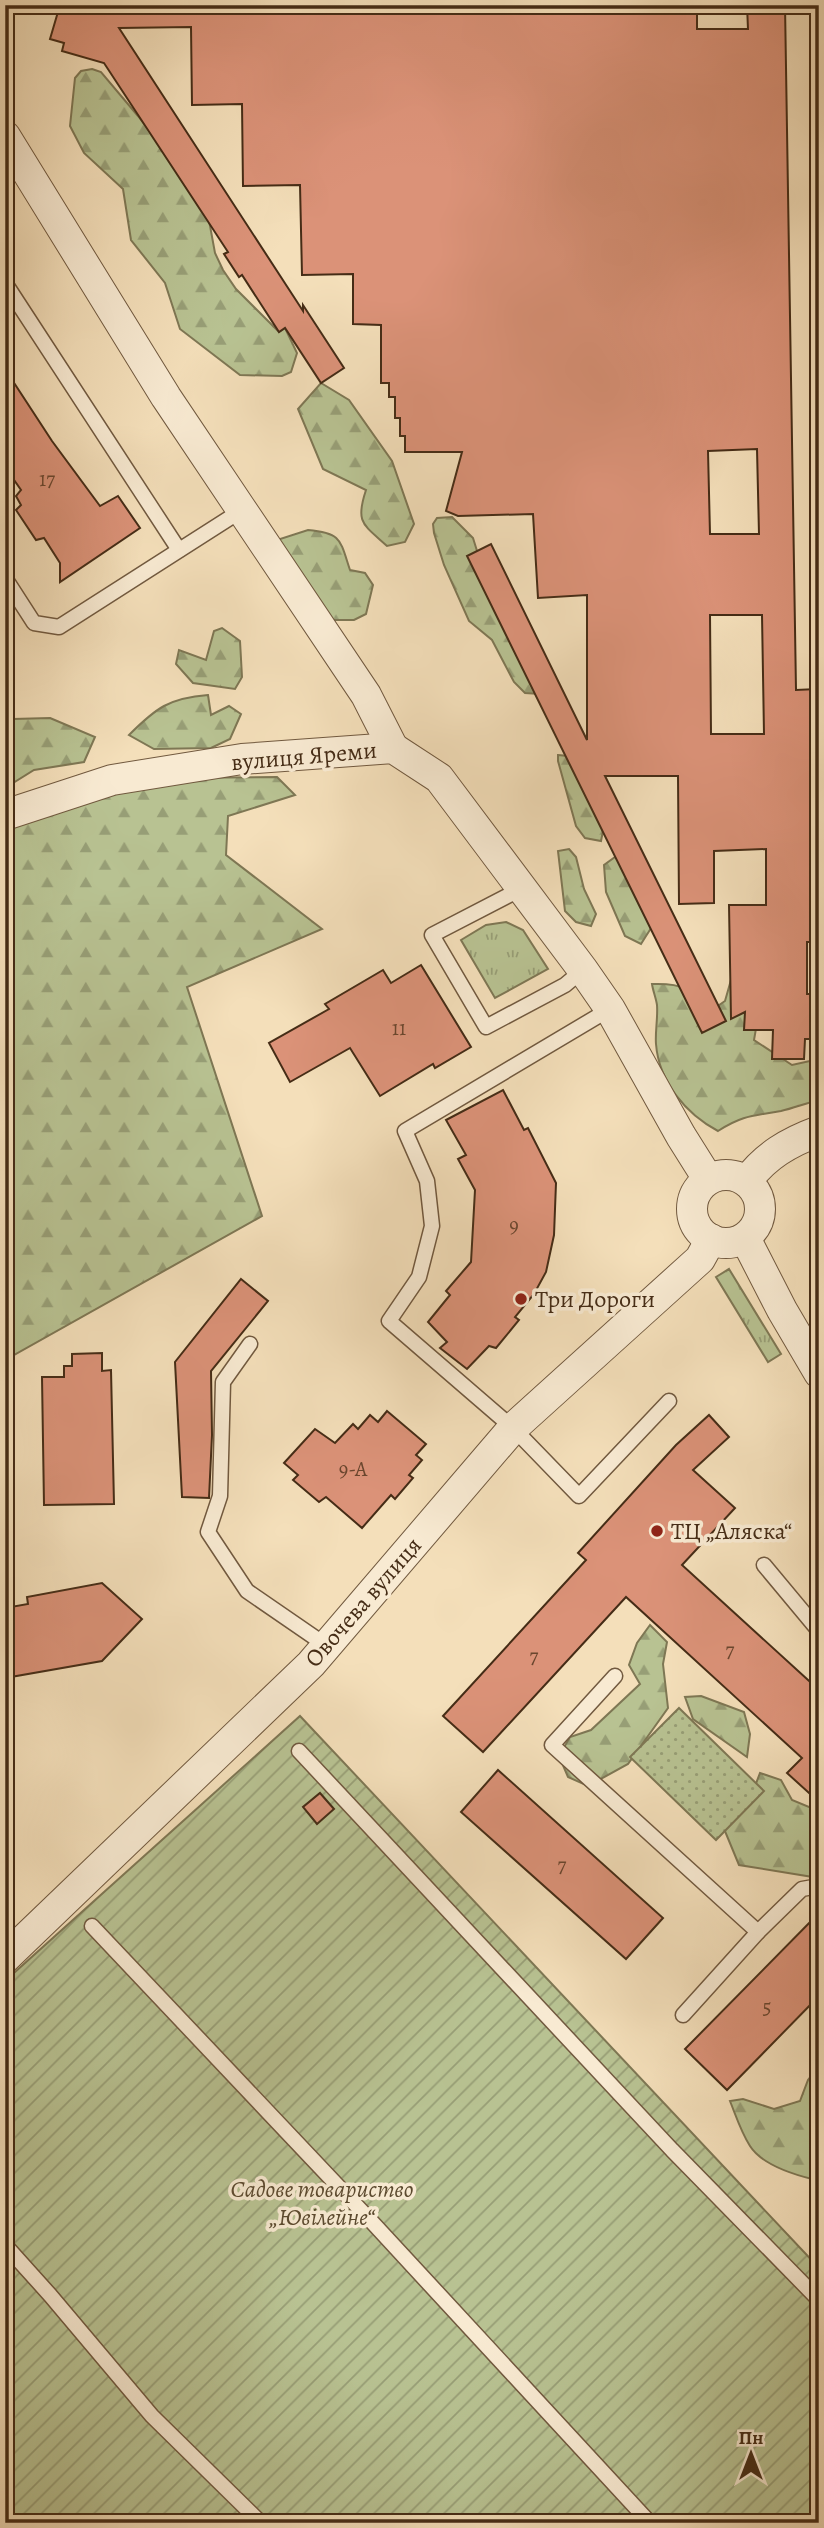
<svg xmlns="http://www.w3.org/2000/svg" width="824" height="2528" viewBox="0 0 824 2528" font-family="Alegreya,serif">
	<style>
		.grass { fill: url(#grass-tufts); stroke: #7e7754; stroke-width: 2 }
		.forest { fill: url(#forest-firs); stroke: #7e7754; stroke-width: 2 }
		.park { fill: url(#park-dots); stroke: #7e7754; stroke-width: 2 }
		.garden { fill: url(#garden-furrows); stroke: #7e7754; stroke-width: 2 }
		.building { fill: #db9278; stroke: #452c16; stroke-width: 2; fill-rule: evenodd }
		.lines { fill: none; stroke-linecap: round; stroke-linejoin: round }
		.service-casing { stroke: #71593f; stroke-width: 17 }
		.minor-casing { stroke: #71593f; stroke-width: 32 }
		.service { stroke: #f8ead2; stroke-width: 14 }
		.minor { stroke: #f8ead2; stroke-width: 30 }
		.poi-dot { fill: #8f2418; stroke: #f8ead2; stroke-width: 2.5 }
		.labels { text-anchor: middle; dominant-baseline: central; stroke-width: 7; stroke-linejoin: round; paint-order: stroke }
		.number-label { font-size: 21px; fill: #6a462e }
		.street-label { font-size: 24px; fill: #452c16; stroke: #f8ead2 }
		.poi-label { font-size: 24px; fill: #452c16; stroke: #f8ead2; text-anchor: start }
		.park-label { font-size: 24px; font-style: italic; fill: #5c4a2f; stroke: #f8ead2 }
	</style>
	<defs>
		<pattern id="grass-tufts" width="24" height="20" patternUnits="userSpaceOnUse" patternTransform="scale(1.75)"><rect width="24" height="20" fill="#b8c292"/><path d="M3 7l-1-3M5 7V3M7 7l1-3M15 17l-1-3M17 17v-4M19 17l1-3" fill="none" stroke="#979e76"/></pattern>
		<pattern id="forest-firs" width="22" height="20" patternUnits="userSpaceOnUse" patternTransform="scale(1.75)"><rect width="22" height="20" fill="#b8c292"/><path d="M5 1l3.5 6h-7zM16 11l3.5 6h-7z" fill="#979e76"/></pattern>
		<pattern id="park-dots" width="8" height="8" patternUnits="userSpaceOnUse" patternTransform="scale(1.75)"><rect width="8" height="8" fill="#b8c292"/><path d="M2 2h.1M6 6h.1" fill="none" stroke="#979e76" stroke-width="1.8" stroke-linecap="round"/></pattern>
		<pattern id="garden-furrows" width="10" height="10" patternUnits="userSpaceOnUse" patternTransform="scale(1.75)"><rect width="10" height="10" fill="#b8c292"/><path d="M-1 1l2-2M0 10L10 0M9 11l2-2" fill="none" stroke="#979e76"/></pattern>
	</defs>
	<rect width="100%" height="100%" fill="#f4dfba"/>
	<filter id="stains"><feTurbulence type="fractalNoise" baseFrequency=".00286" numOctaves="4"/><feColorMatrix values="0 0 0 0 .2 0 0 0 0 .09 0 0 0 0 .02 0 0 0 .5 -.17"/></filter>
	<radialGradient id="worn" r=".72"><stop offset=".6" stop-color="#630" stop-opacity="0"/><stop offset="1" stop-color="#630" stop-opacity=".3"/></radialGradient>
	<g class="grass">
		<path d="M506 922 523 930 548 969 495 998 461 940 486 925Z"/>
		<path d="M729 1269 781 1354 768 1362 716 1277Z"/>
	</g>
	<g class="forest">
		<path d="M92 69 101 72 138 116 206 204 215 253 223 270 236 289 279 332 285 328 297 353 291 372 282 376 240 375 180 329 165 283 131 240 123 189 84 153 70 126 75 78 81 71Z"/>
		<path d="M321 383 349 400 392 461 414 524 405 542 387 546C363 524 355 523 366 490L323 469 298 409Z"/>
		<path d="M452 517 473 538 482 567 539 694 525 693 514 682 492 640 469 621 444 565 434 533 433 524 437 518Z"/>
		<path d="M308 530C342 533 340 540 350 570L365 573 373 585 366 614 354 620H332L275 551 280 539Z"/>
		<path d="M222 628 240 641 242 677 235 689 193 683 176 664 179 650 206 660 214 631Z"/>
		<path d="M208 695 211 715 229 706 241 714 230 739 211 748 154 749 129 735C156 708 169 698 208 695Z"/>
		<path d="M50 718 95 737 84 762 34 770 5 788V731L13 719Z"/>
		<path d="M558 755 568 756 606 816 601 841 585 838 576 826 558 761Z"/>
		<path d="M277 777 295 795 228 816 226 855 322 929 187 987 262 1216 5 1360V829L162 778Z"/>
		<path d="M569 849 576 857 584 889 596 914 591 926 576 922 565 911 558 851Z"/>
		<path d="M615 857 631 871 653 925 641 944 625 936 606 892 604 865Z"/>
		<path d="M731 980 758 1017 754 1040 792 1065 819 1059V1100C806 1103 794 1108 781 1111 753 1116 743 1115 718 1131 686 1114 659 1082 656 1044 655 1032 658 1018 657 1005 656 998 653 991 652 984 683 983 690 987 706 1014L725 1001Z"/>
		<path d="M650 1625 667 1642 663 1664 668 1708 628 1764 588 1786 568 1777 559 1756 570 1737 591 1730 640 1684 629 1665 637 1643Z"/>
		<path d="M701 1696 744 1712 750 1734 747 1757 693 1719 685 1697Z"/>
		<path d="M760 1773 781 1780 792 1800 814 1809 819 1819V1878L739 1865 722 1824 752 1794Z"/>
		<path d="M819 2066V2166L812 2179C792 2174 762 2165 750 2146 741 2132 736 2116 730 2101L743 2099 774 2109 800 2101 808 2080Z"/>
	</g>
	<path class="park" d="M679 1708 764 1791 716 1840 630 1757Z"/>
	<path class="garden" d="M300 1716 819 2268V2523H5V1981Z"/>
	<g class="building">
		<path d="M60 5H697V29H748L747 5H785L796 690 817 689 819 704V942H807V994H819V1039H805L804 1059H772L773 1030H744L745 1012 731 1019 729 905H766V849L714 851V903L679 904 678 776H605L726 1021 702 1033 467 556 491 544 587 740V595L538 598 533 514 458 516 446 511 462 452H405V436H400V418H395V397H389V383H381V325L353 324V274L302 275 300 185 243 186 242 104 192 105 191 27 119 28 303 311V305L344 368 321 383 285 328 279 332 242 275 239 277 224 254 228 252 104 63 62 51 64 43 50 39ZM757 449 759 534H710L708 451ZM710 615H762L764 734H711Z"/>
		<path d="M5 369 52 441 100 506 118 496 140 528 60 582V563L44 538 36 540 16 510 21 505 16 496 21 490 5 467Z"/>
		<path d="M421 965 471 1047 435 1068 433 1064 380 1096 350 1048 290 1082 269 1043 329 1009 325 1004 383 970 391 983Z"/>
		<path d="M503 1090 524 1130 528 1128 556 1183 554 1235 546 1272 534 1294 515 1317 519 1320 496 1348 489 1346 467 1369 440 1348 447 1342 428 1322 450 1295 446 1291 471 1262 475 1190 458 1159 466 1155 446 1120Z"/>
		<path d="M241 1279 268 1301 211 1371 212 1435 209 1498 182 1497 175 1362Z"/>
		<path d="M102 1353V1371L111 1370 114 1504 44 1505 42 1377H64V1366H72V1354Z"/>
		<path d="M387 1411 426 1444 416 1455 422 1460 409 1475 413 1478 395 1499 391 1495 362 1528 326 1497 319 1502 293 1480 298 1475 284 1463 315 1429 335 1443 353 1424 358 1429 370 1415 378 1422Z"/>
		<path d="M709 1415 729 1437 693 1470 735 1508 682 1565 819 1690V1802L787 1773 802 1758 626 1597 483 1752 443 1716 586 1560 578 1553 676 1445Z"/>
		<path d="M102 1583 142 1619 102 1661 5 1678V1608L28 1604 27 1597Z"/>
		<path d="M498 1770 663 1918 626 1959 461 1812Z"/>
		<path d="M320 1793 334 1809 317 1824 303 1807Z"/>
		<path d="M819 1913V1996L727 2090 685 2049Z"/>
	</g>
	<g class="lines">
		<g class="service-casing">
			<g id="service">
				<path d="M5 283 179 550"/>
				<path d="M5 578 34 623 59 627 242 510"/>
				<path d="M521 889 432 935 486 1027 565 985 583 970"/>
				<path d="M610 1009 405 1131 427 1181 432 1226 419 1277 389 1321 513 1428 579 1496 669 1401"/>
				<path d="M250 1344 223 1382 220 1496 208 1532 247 1591 327 1646"/>
				<path d="M764 1565 819 1631"/>
				<path d="M615 1676 552 1745 758 1932 802 1889 819 1886"/>
				<path d="M299 1751 672 2150 819 2300"/>
				<path d="M92 1926 372 2222 650 2523"/>
				<path d="M683 2015 758 1932"/>
				<path d="M5 2245 50 2295 152 2416 261 2523"/>
			</g>
		</g>
		<g class="minor-casing">
			<g id="minor">
				<path d="M5 136 166 397 366 695 393 748"/>
				<path d="M5 815 112 780 242 759 393 748 439 778 583 970 610 1009 681 1136 708 1179"/>
				<circle cx="726" cy="1209" r="34"/>
				<path d="M747 1181C765 1156 789 1142 819 1131"/>
				<path d="M745 1238 782 1310 819 1373"/>
				<path d="M5 1958 311 1664 513 1428 700 1259 711 1239"/>
			</g>
		</g>
		<use href="#service" class="service"/>
		<use href="#minor" class="minor"/>
	</g>
	<g class="poi-dot">
		<circle cx="521" cy="1299" r="7"/>
		<circle cx="657" cy="1531" r="7"/>
	</g>
	<g class="labels">
		<g class="number-label">
			<text x="47" y="479">17</text>
			<text x="399" y="1028">11</text>
			<text x="514" y="1225">9</text>
			<text x="353" y="1469">9-А</text>
			<text x="730" y="1650">7</text>
			<text x="534" y="1656">7</text>
			<text x="562" y="1865">7</text>
			<text x="767" y="2007">5</text>
		</g>
		<g class="street-label">
			<text transform="translate(304 756) rotate(-5)">вулиця Яреми</text>
			<text transform="translate(363 1602) rotate(-49)">Овочева вулиця</text>
		</g>
		<g class="poi-label">
			<text x="535" y="1299">Три Дороги</text>
			<text x="671" y="1531">ТЦ „Аляска“</text>
		</g>
		<g class="park-label">
			<text x="322" y="2189">Садове товариство<tspan x="322" dy="28">„Ювілейне“</tspan></text>
		</g>
	</g>
	<rect width="824" height="2528" fill="none" stroke="#f4dfba" stroke-width="28"/>
	<rect x="7" y="7" width="810" height="2514" fill="none" stroke="#452c16" stroke-width="3.5"/>
	<rect x="14" y="14" width="796" height="2500" fill="none" stroke="#452c16" stroke-width="2"/>
	<g transform="translate(751 2454)" stroke="#f8ead2" stroke-width="5" paint-order="stroke">
	<path d="M0-5L12 26L0 18L-12 26Z" fill="#452c16"/>
	<text y="-10" font-size="19" font-weight="bold" text-anchor="middle" fill="#452c16">Пн</text>
	</g>
	<rect width="100%" height="100%" filter="url(#stains)"/>
	<rect width="100%" height="100%" fill="url(#worn)"/>
</svg>
